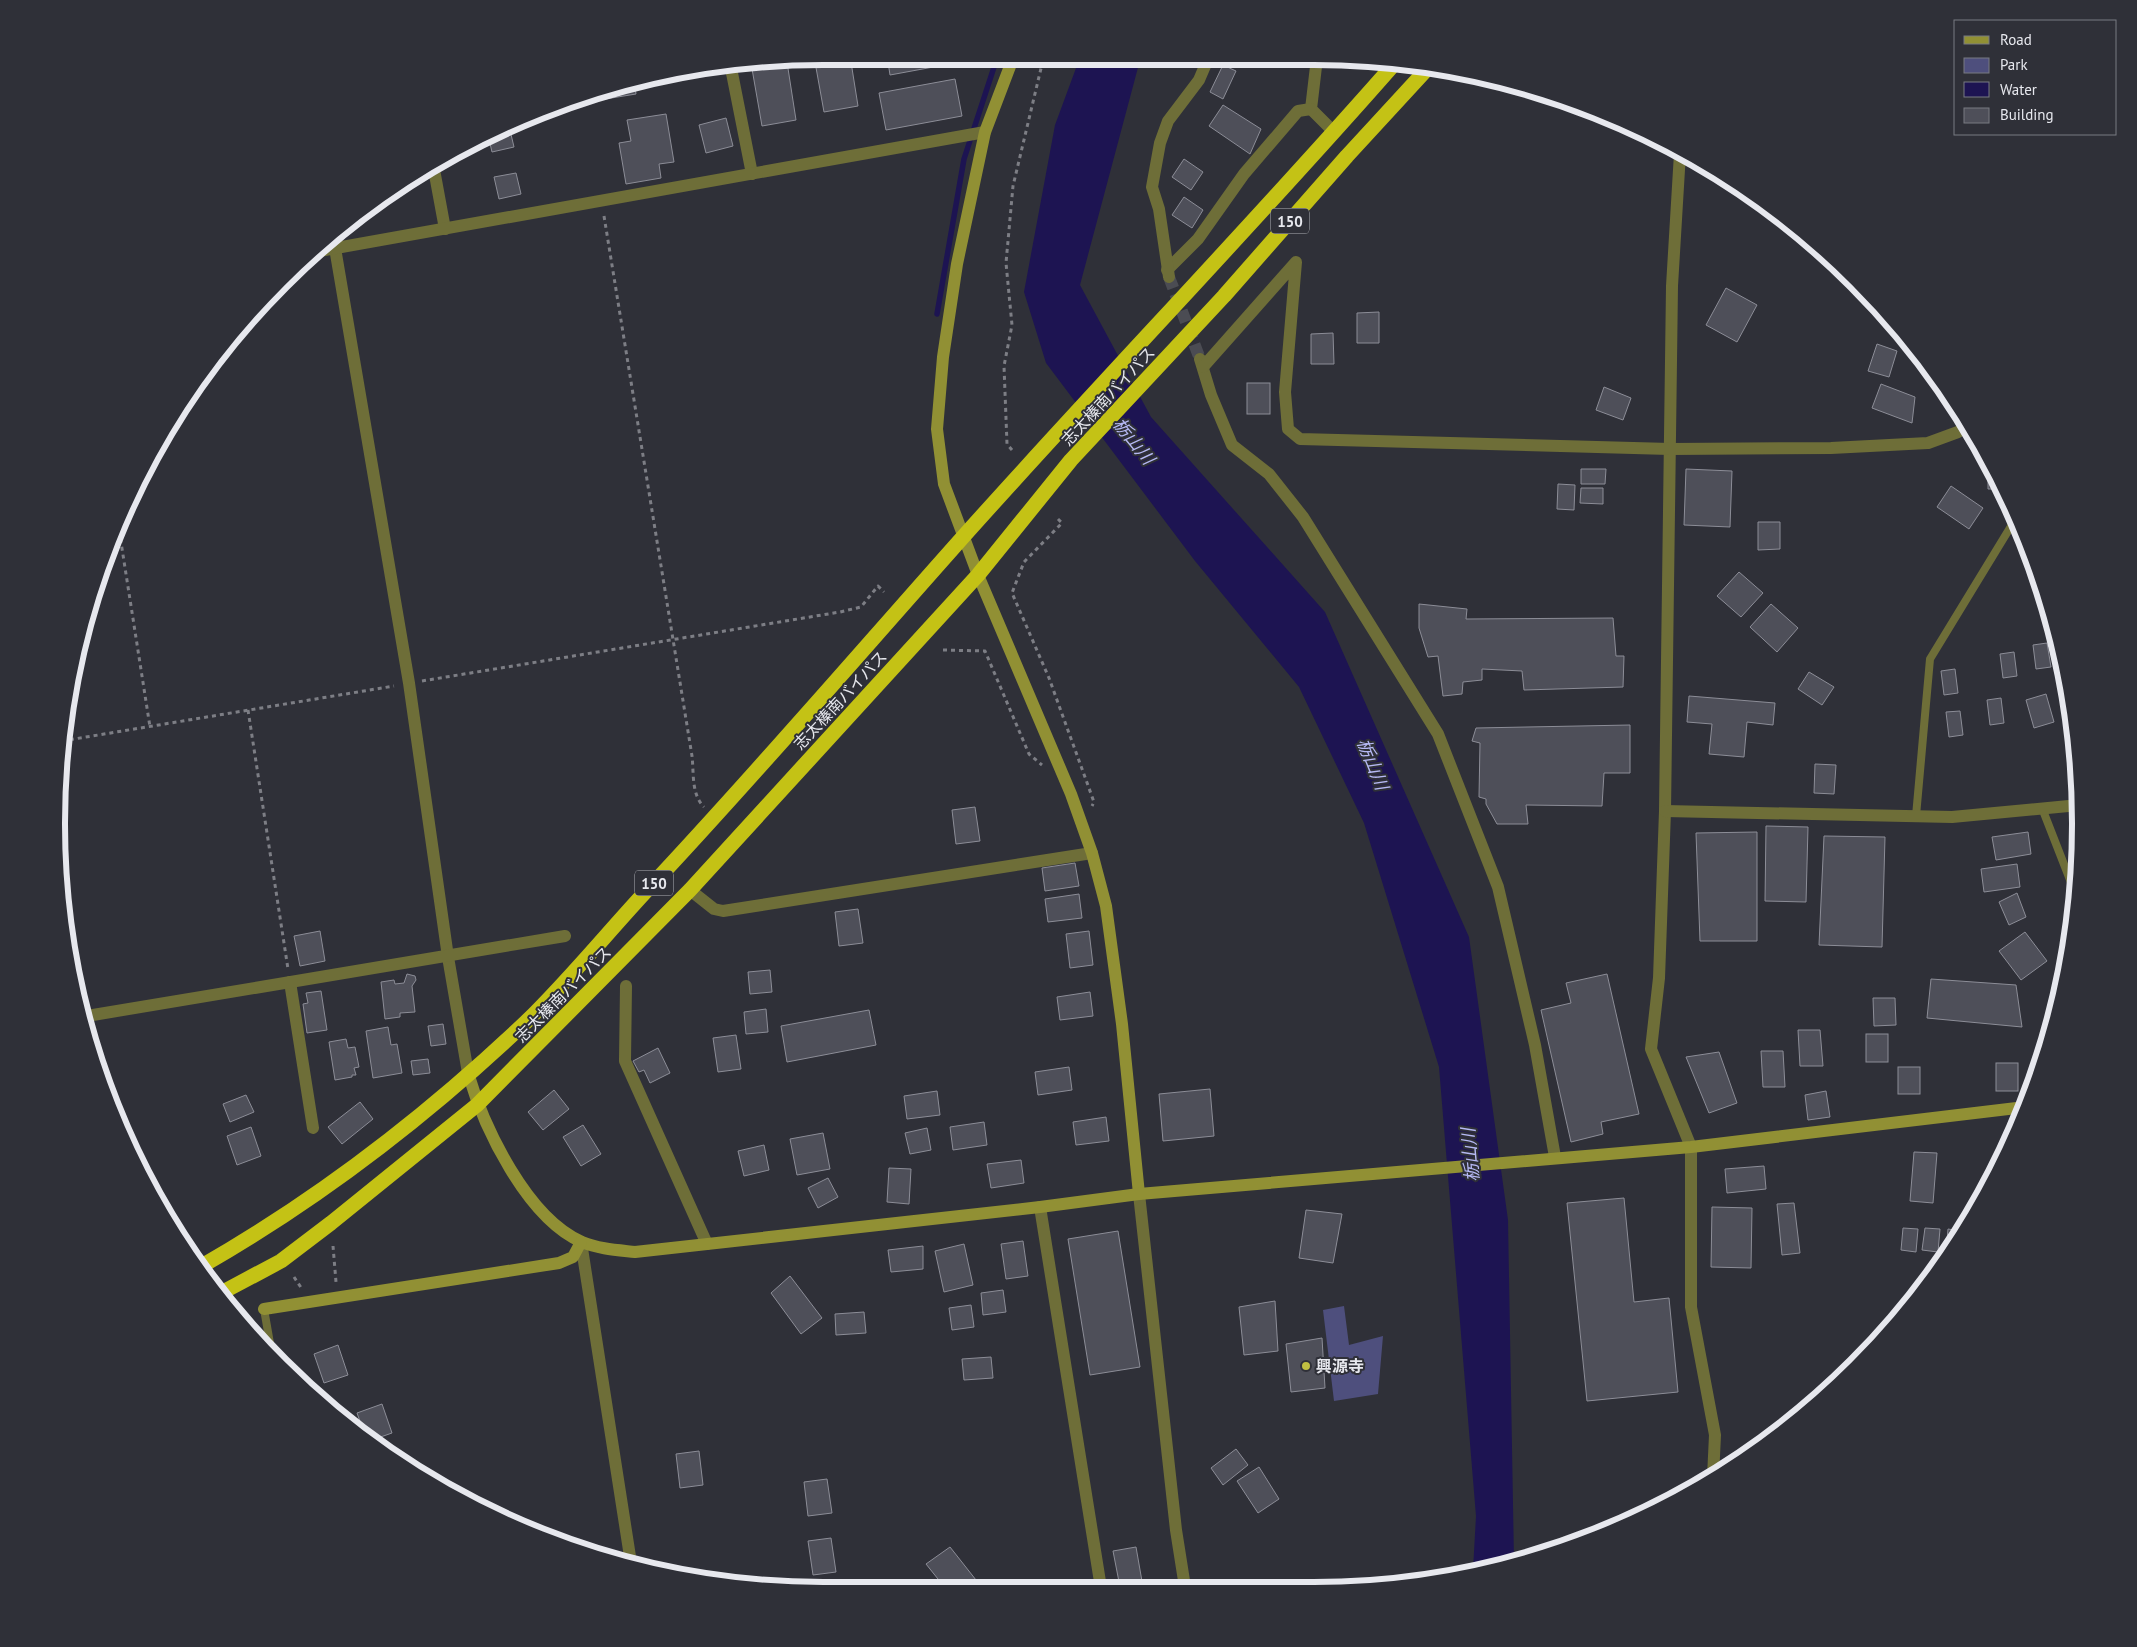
<svg xmlns="http://www.w3.org/2000/svg" width="2137" height="1647" viewBox="0 0 2137 1647" font-family="'PT Sans','Noto Sans JP',sans-serif">
	<style>
		.green { fill: #4e4f7d }
		.water { fill: #1d1452 }
		.lines { fill: none; stroke-linecap: round; stroke-linejoin: round }
		.stream { stroke: #1d1452; stroke-width: 5.5 }
		.building { fill: #4e4f59; stroke: #8c8d97 }
		.street-tunnel { stroke: #4b4c53; stroke-width: 12; stroke-dasharray: 12 6; stroke-linecap: butt }
		.path { stroke: #7d7e85; stroke-width: 3; stroke-dasharray: 4 4; stroke-linecap: butt }
		.lane { stroke: #6e6e38; stroke-width: 8 }
		.street { stroke: #6e6e38; stroke-width: 12 }
		.secondary { stroke: #919034; stroke-width: 12 }
		.highway { stroke: #c4c215; stroke-width: 15 }
		.poi-dot { fill: #bfbe41; stroke: #2f3038; stroke-width: 2 }
		.labels { text-anchor: middle; dominant-baseline: central; stroke-width: 4; stroke-linejoin: round; paint-order: stroke }
		.shield { fill: #2f3038; stroke: #b0b1b7; stroke-width: 1 }
		.shield-label { font-size: 15px; font-weight: bold; fill: #e7e8ee }
		.street-label { font-size: 16px; fill: #e7e8ee; stroke: #2f3038 }
		.poi-label { font-size: 16px; font-weight: bold; fill: #e7e8ee; stroke: #2f3038; text-anchor: start }
		.water-label { font-size: 18px; font-style: italic; fill: #b6b9f4; stroke: #2f3038 }
		.rim { fill: none; stroke: #e7e8ee; stroke-width: 6 }
	</style>
	<rect width="100%" height="100%" fill="#2f3038"/>
	<path class="green" d="M1344 1306 1349 1345 1383 1336 1378 1394 1334 1401 1323 1310Z"/>
	<path class="water" d="M1079 60H1140L1080 285 1151 417 1325 612 1469 937 1508 1220 1514 1561 1473 1570 1476 1516 1439 1067 1364 823 1299 687 1195 561 1046 363 1024 292 1055 125Z"/>
	<g class="lines">
		<path class="stream" d="M937 314 964 159 996 61"/>
	</g>
	<g class="building">
		<path d="M966 61 890 75 888 62Z"/>
		<path d="M787 62 796 120 762 126 751 63Z"/>
		<path d="M815 62H851L858 106 824 112Z"/>
		<path d="M1223 65 1236 71 1223 99 1210 92Z"/>
		<path d="M955 79 962 116 886 130 879 93Z"/>
		<path d="M634 81 636 94 581 103 580 98Z"/>
		<path d="M1223 105 1261 129 1250 154 1209 126Z"/>
		<path d="M666 114 674 162 659 164 661 178 626 184 619 143 631 141 627 120Z"/>
		<path d="M726 118 733 146 706 153 699 125Z"/>
		<path d="M509 126 514 147 492 152 488 135Z"/>
		<path d="M1184 159 1203 172 1191 190 1172 177Z"/>
		<path d="M516 173 521 194 499 199 494 177Z"/>
		<path d="M1184 197 1203 210 1192 228 1172 215Z"/>
		<path d="M1726 288 1757 305 1737 342 1706 325Z"/>
		<path d="M1379 312V343H1357V313Z"/>
		<path d="M1333 333 1334 364H1311V334Z"/>
		<path d="M1877 344 1897 351 1889 377 1868 371Z"/>
		<rect x="1247" y="383" width="23" height="31"/>
		<path d="M1881 384 1915 397 1912 423 1872 408Z"/>
		<path d="M1604 387 1631 398 1623 420 1596 410Z"/>
		<path d="M1988 465 2000 489H1988Z"/>
		<path d="M1581 469H1606L1605 484H1581Z"/>
		<path d="M1686 469 1732 471 1730 527 1684 525Z"/>
		<path d="M1558 484 1575 485 1574 510 1557 509Z"/>
		<path d="M1951 486 1983 508 1969 529 1937 507Z"/>
		<path d="M1581 488H1603V504L1580 503Z"/>
		<path d="M1758 522H1780V549L1758 550Z"/>
		<path d="M1739 572 1763 593 1741 617 1717 596Z"/>
		<path d="M1419 604 1467 609 1466 619 1613 618 1616 656H1624L1623 687 1524 690 1522 671 1482 669V680L1463 682 1462 694 1443 696 1438 656 1428 657 1419 628Z"/>
		<path d="M1771 604 1798 628 1777 652 1750 627Z"/>
		<path d="M2047 643 2051 667 2036 669 2033 645Z"/>
		<path d="M2014 652 2017 676 2003 678 2000 654Z"/>
		<path d="M1955 669 1958 693 1944 695 1941 671Z"/>
		<path d="M1809 672 1834 687 1822 705 1798 689Z"/>
		<path d="M2046 694 2054 722 2034 728 2026 700Z"/>
		<path d="M1689 696 1775 703 1773 725 1747 722 1744 757 1709 754 1712 724 1687 722Z"/>
		<path d="M2001 698 2004 723 1990 725 1987 700Z"/>
		<path d="M1960 711 1963 735 1949 737 1946 712Z"/>
		<path d="M1630 725V773H1604L1602 806 1526 805 1528 824H1497L1486 804V799L1479 797 1480 743 1472 741 1476 728Z"/>
		<path d="M1815 764 1836 765 1834 794 1814 793Z"/>
		<path d="M975 807 980 841 956 844 952 810Z"/>
		<path d="M1766 826 1808 827 1806 902 1765 901Z"/>
		<path d="M1757 832V941H1700L1696 833Z"/>
		<path d="M2028 832 2031 854 1996 860 1992 837Z"/>
		<path d="M1824 836 1885 837 1882 947 1819 945Z"/>
		<path d="M1075 863 1079 886 1045 891 1042 868Z"/>
		<path d="M2017 864 2020 887 1984 892 1981 869Z"/>
		<path d="M2017 893 2026 917 2009 925 1999 902Z"/>
		<path d="M1079 894 1082 918 1048 922 1045 899Z"/>
		<path d="M858 909 863 943 839 946 835 912Z"/>
		<path d="M320 931 325 961 300 966 294 936Z"/>
		<path d="M1089 931 1093 965 1070 968 1066 934Z"/>
		<path d="M2025 932 2047 961 2021 980 1999 951Z"/>
		<path d="M770 970 772 992 750 994 748 972Z"/>
		<path d="M407 974 415 976 416 980 412 986 415 1012 400 1013V1017L385 1019 381 982 394 980 395 984 404 983Z"/>
		<path d="M1607 974 1639 1114 1601 1122 1603 1134 1571 1142 1541 1010 1571 1003 1566 983Z"/>
		<path d="M1931 979 2016 985 2022 1027 1927 1018Z"/>
		<path d="M321 991 327 1030 307 1033 303 1004 308 1003 306 993Z"/>
		<path d="M1090 992 1093 1016 1060 1020 1057 997Z"/>
		<path d="M1873 998H1895L1896 1025 1874 1026Z"/>
		<path d="M766 1009 768 1032 746 1034 744 1012Z"/>
		<path d="M869 1010 876 1045 787 1062 781 1026Z"/>
		<path d="M443 1024 446 1044 431 1046 428 1026Z"/>
		<path d="M388 1027 391 1045 397 1044 402 1073 373 1078 366 1031Z"/>
		<path d="M1798 1030H1820L1823 1066H1800Z"/>
		<rect x="1866" y="1034" width="22" height="28"/>
		<path d="M736 1035 741 1069 718 1072 713 1038Z"/>
		<path d="M346 1039 348 1048 355 1047 359 1067 354 1068 356 1075H352V1077L335 1080 329 1042Z"/>
		<path d="M658 1048 670 1073 650 1083 644 1070 639 1072 633 1061Z"/>
		<path d="M1761 1051H1783L1785 1087H1763Z"/>
		<path d="M1719 1052 1737 1103 1709 1113 1686 1057Z"/>
		<path d="M428 1059 430 1073 413 1075 411 1061Z"/>
		<rect x="1996" y="1063" width="22" height="28"/>
		<path d="M1069 1067 1072 1090 1038 1095 1035 1072Z"/>
		<rect x="1898" y="1067" width="22" height="27"/>
		<path d="M1210 1089 1214 1136 1163 1141 1159 1094Z"/>
		<path d="M554 1090 569 1109 543 1130 528 1112Z"/>
		<path d="M937 1091 940 1115 907 1119 904 1096Z"/>
		<path d="M1826 1091 1830 1117 1808 1120 1805 1095Z"/>
		<path d="M246 1095 254 1112 230 1122 223 1104Z"/>
		<path d="M360 1102 373 1119 342 1144 328 1127Z"/>
		<path d="M1106 1117 1109 1141 1076 1145 1073 1122Z"/>
		<path d="M984 1122 987 1145 953 1150 950 1127Z"/>
		<path d="M583 1125 601 1154 581 1166 563 1137Z"/>
		<path d="M251 1127 261 1156 237 1165 227 1136Z"/>
		<path d="M927 1128 931 1150 910 1154 905 1133Z"/>
		<path d="M823 1133 830 1169 797 1175 790 1139Z"/>
		<path d="M764 1145 769 1170 744 1176 738 1151Z"/>
		<path d="M1914 1152 1937 1153 1933 1203 1910 1201Z"/>
		<path d="M1021 1160 1024 1183 991 1188 987 1164Z"/>
		<path d="M1764 1166 1766 1189 1727 1193 1725 1169Z"/>
		<path d="M889 1168 911 1169 909 1204 887 1202Z"/>
		<path d="M828 1178 838 1197 818 1208 808 1188Z"/>
		<path d="M1624 1198 1634 1302 1669 1298 1678 1392 1587 1401 1567 1203Z"/>
		<path d="M1794 1203 1800 1253 1782 1255 1777 1204Z"/>
		<path d="M1712 1207 1752 1208 1751 1268 1711 1267Z"/>
		<path d="M1306 1210 1342 1214 1333 1263 1299 1258Z"/>
		<path d="M1903 1228 1918 1229 1916 1252 1901 1250Z"/>
		<path d="M1925 1228 1940 1229 1938 1252 1922 1250Z"/>
		<path d="M1948 1229 1960 1231 1949 1253 1946 1252Z"/>
		<path d="M1118 1231 1140 1367 1090 1375 1068 1239Z"/>
		<path d="M1023 1241 1028 1276 1006 1279 1001 1244Z"/>
		<path d="M964 1244 973 1285 944 1292 935 1251Z"/>
		<path d="M923 1246V1269L891 1272 888 1250Z"/>
		<path d="M790 1276 822 1318 801 1334 771 1293Z"/>
		<path d="M1003 1290 1006 1312 983 1315 981 1293Z"/>
		<path d="M1275 1301 1278 1351 1244 1355 1239 1307Z"/>
		<path d="M971 1305 974 1327 952 1330 949 1308Z"/>
		<path d="M864 1312 866 1333 836 1335 835 1314Z"/>
		<path d="M1322 1338 1325 1388 1291 1392 1286 1344Z"/>
		<path d="M338 1345 348 1375 324 1383 314 1354Z"/>
		<path d="M991 1357 993 1378 964 1380 962 1359Z"/>
		<path d="M382 1404 392 1433 372 1440 365 1435 357 1413Z"/>
		<path d="M1236 1449 1248 1465 1223 1485 1211 1468Z"/>
		<path d="M699 1451 703 1485 680 1488 676 1454Z"/>
		<path d="M1259 1467 1279 1499 1258 1513 1237 1481Z"/>
		<path d="M827 1479 832 1513 808 1516 804 1482Z"/>
		<path d="M831 1538 836 1572 813 1575 808 1541Z"/>
		<path d="M950 1547 976 1580 963 1589H946L926 1564Z"/>
		<path d="M1136 1547 1143 1587H1120L1113 1551Z"/>
	</g>
	<g class="lines">
		<path class="street-tunnel" d="M1169 277 1200 359"/>
		<g class="path">
			<path d="M604 216 692 756C694 773 691 794 704 807"/>
			<path d="M1012 450 1007 444 1004 366 1012 325 1006 263 1013 186 1043 60"/>
			<path d="M1058 519 1062 523 1024 562 1012 593 1049 678 1094 802 1092 806"/>
			<path d="M118 523 150 727"/>
			<path d="M943 650 985 651 1029 754 1042 765"/>
			<path d="M422 681 840 612 861 607 878 586 884 592"/>
			<path d="M248 710 288 969"/>
			<path d="M62 741 394 686"/>
			<path d="M333 1246 336 1282"/>
			<path d="M294 1277 302 1289"/>
		</g>
		<g class="lane">
			<path d="M2042 808 2074 890"/>
			<path d="M1916 816 1930 659 2016 518"/>
			<path d="M264 1309 272 1355"/>
		</g>
		<g class="street">
			<path d="M1317 58 1311 109 1334 132"/>
			<path d="M730 63 752 174"/>
			<path d="M1680 153 1672 286 1665 811 1659 978 1651 1049 1691 1147V1307L1715 1435 1713 1477"/>
			<path d="M433 164 445 229"/>
			<path d="M335 248 409 683 448 957 468 1073"/>
			<path d="M314 252 985 132"/>
			<path d="M1167 270 1198 239 1244 174 1298 111 1311 109"/>
			<path d="M1169 277 1159 209 1152 187 1160 143 1168 121 1199 80 1208 59"/>
			<path d="M1200 359 1211 395 1232 445 1269 474 1303 517 1438 734 1498 887 1535 1045 1555 1157"/>
			<path d="M1203 367 1296 262 1285 392 1288 429 1300 439 1670 449 1831 448 1928 443 1958 432 1967 426"/>
			<path d="M1665 811 1952 817 2079 805"/>
			<path d="M690 890 714 909 723 911 1092 853"/>
			<path d="M290 982 313 1128"/>
			<path d="M626 986 625 1061 707 1244"/>
			<path d="M81 1017 565 936"/>
			<path d="M1139 1194 1176 1530 1185 1587"/>
			<path d="M1040 1207 1101 1588"/>
			<path d="M581 1242 631 1563"/>
		</g>
		<g class="secondary">
			<path d="M1012 61 985 132 957 264 943 357 937 429 944 484 978 575 1071 794 1092 853 1106 906 1122 1024 1139 1194"/>
			<path d="M468 1073C484 1128 527 1218 582 1242 599 1249 617 1250 635 1252L1040 1207 1139 1194 1691 1147 2025 1107"/>
			<path d="M264 1309 559 1263 573 1257 581 1242"/>
		</g>
		<g class="highway">
			<path d="M200 1267C319 1199 428 1115 527 1021 570 979 608 932 649 888 756 774 858 655 963 537 1105 378 1254 224 1395 63"/>
			<path d="M221 1293 281 1261 331 1223 477 1105 690 890 978 575 1071 460 1224 296 1347 156 1428 68"/>
		</g>
	</g>
	<circle class="poi-dot" cx="1306" cy="1366" r="5"/>
	<g class="labels">
		<g class="shield">
			<rect x="1271" y="208.5" width="38" height="25" rx="4"/>
			<rect x="635" y="870.5" width="38" height="25" rx="4"/>
		</g>
		<g class="shield-label">
			<text x="1290" y="221">150</text>
			<text x="654" y="883">150</text>
		</g>
		<g class="street-label">
			<text transform="translate(1108 396) rotate(-47)">志太榛南バイパス</text>
			<text transform="translate(840 700) rotate(-47)">志太榛南バイパス</text>
			<text transform="translate(563 994) rotate(-45)">志太榛南バイパス</text>
		</g>
		<g class="poi-label">
			<text x="1316" y="1366">興源寺</text>
		</g>
		<g class="water-label">
			<text transform="translate(1134 441) rotate(51)">栃山川</text>
			<text transform="translate(1373 764) rotate(68)">栃山川</text>
			<text transform="translate(1470 1155) rotate(-95)">栃山川</text>
		</g>
	</g>
	<path d="M0 0H2137V1647H0ZM823 65H1314A758 758 0 0 1 2072 823V824A758 758 0 0 1 1314 1582H823A758 758 0 0 1 65 824V823A758 758 0 0 1 823 65Z" fill="#2f3038" fill-rule="evenodd"/>
	<path class="rim" d="M823 65H1314A758 758 0 0 1 2072 823V824A758 758 0 0 1 1314 1582H823A758 758 0 0 1 65 824V823A758 758 0 0 1 823 65Z"/>
	<rect x="1954" y="20" width="162" height="115" fill="#2f3038" stroke="#797a81"/>
	<rect x="1964" y="36" width="25" height="8" fill="#919034" stroke="#797a81"/>
	<text x="2000" y="45" font-size="15" fill="#e7e8ee">Road</text>
	<rect x="1964" y="58" width="25" height="15" fill="#4e4f7d" stroke="#797a81"/>
	<text x="2000" y="70" font-size="15" fill="#e7e8ee">Park</text>
	<rect x="1964" y="82" width="25" height="15" fill="#1d1452" stroke="#797a81"/>
	<text x="2000" y="95" font-size="15" fill="#e7e8ee">Water</text>
	<rect x="1964" y="108" width="25" height="15" fill="#4e4f59" stroke="#797a81"/>
	<text x="2000" y="120" font-size="15" fill="#e7e8ee">Building</text>
</svg>
